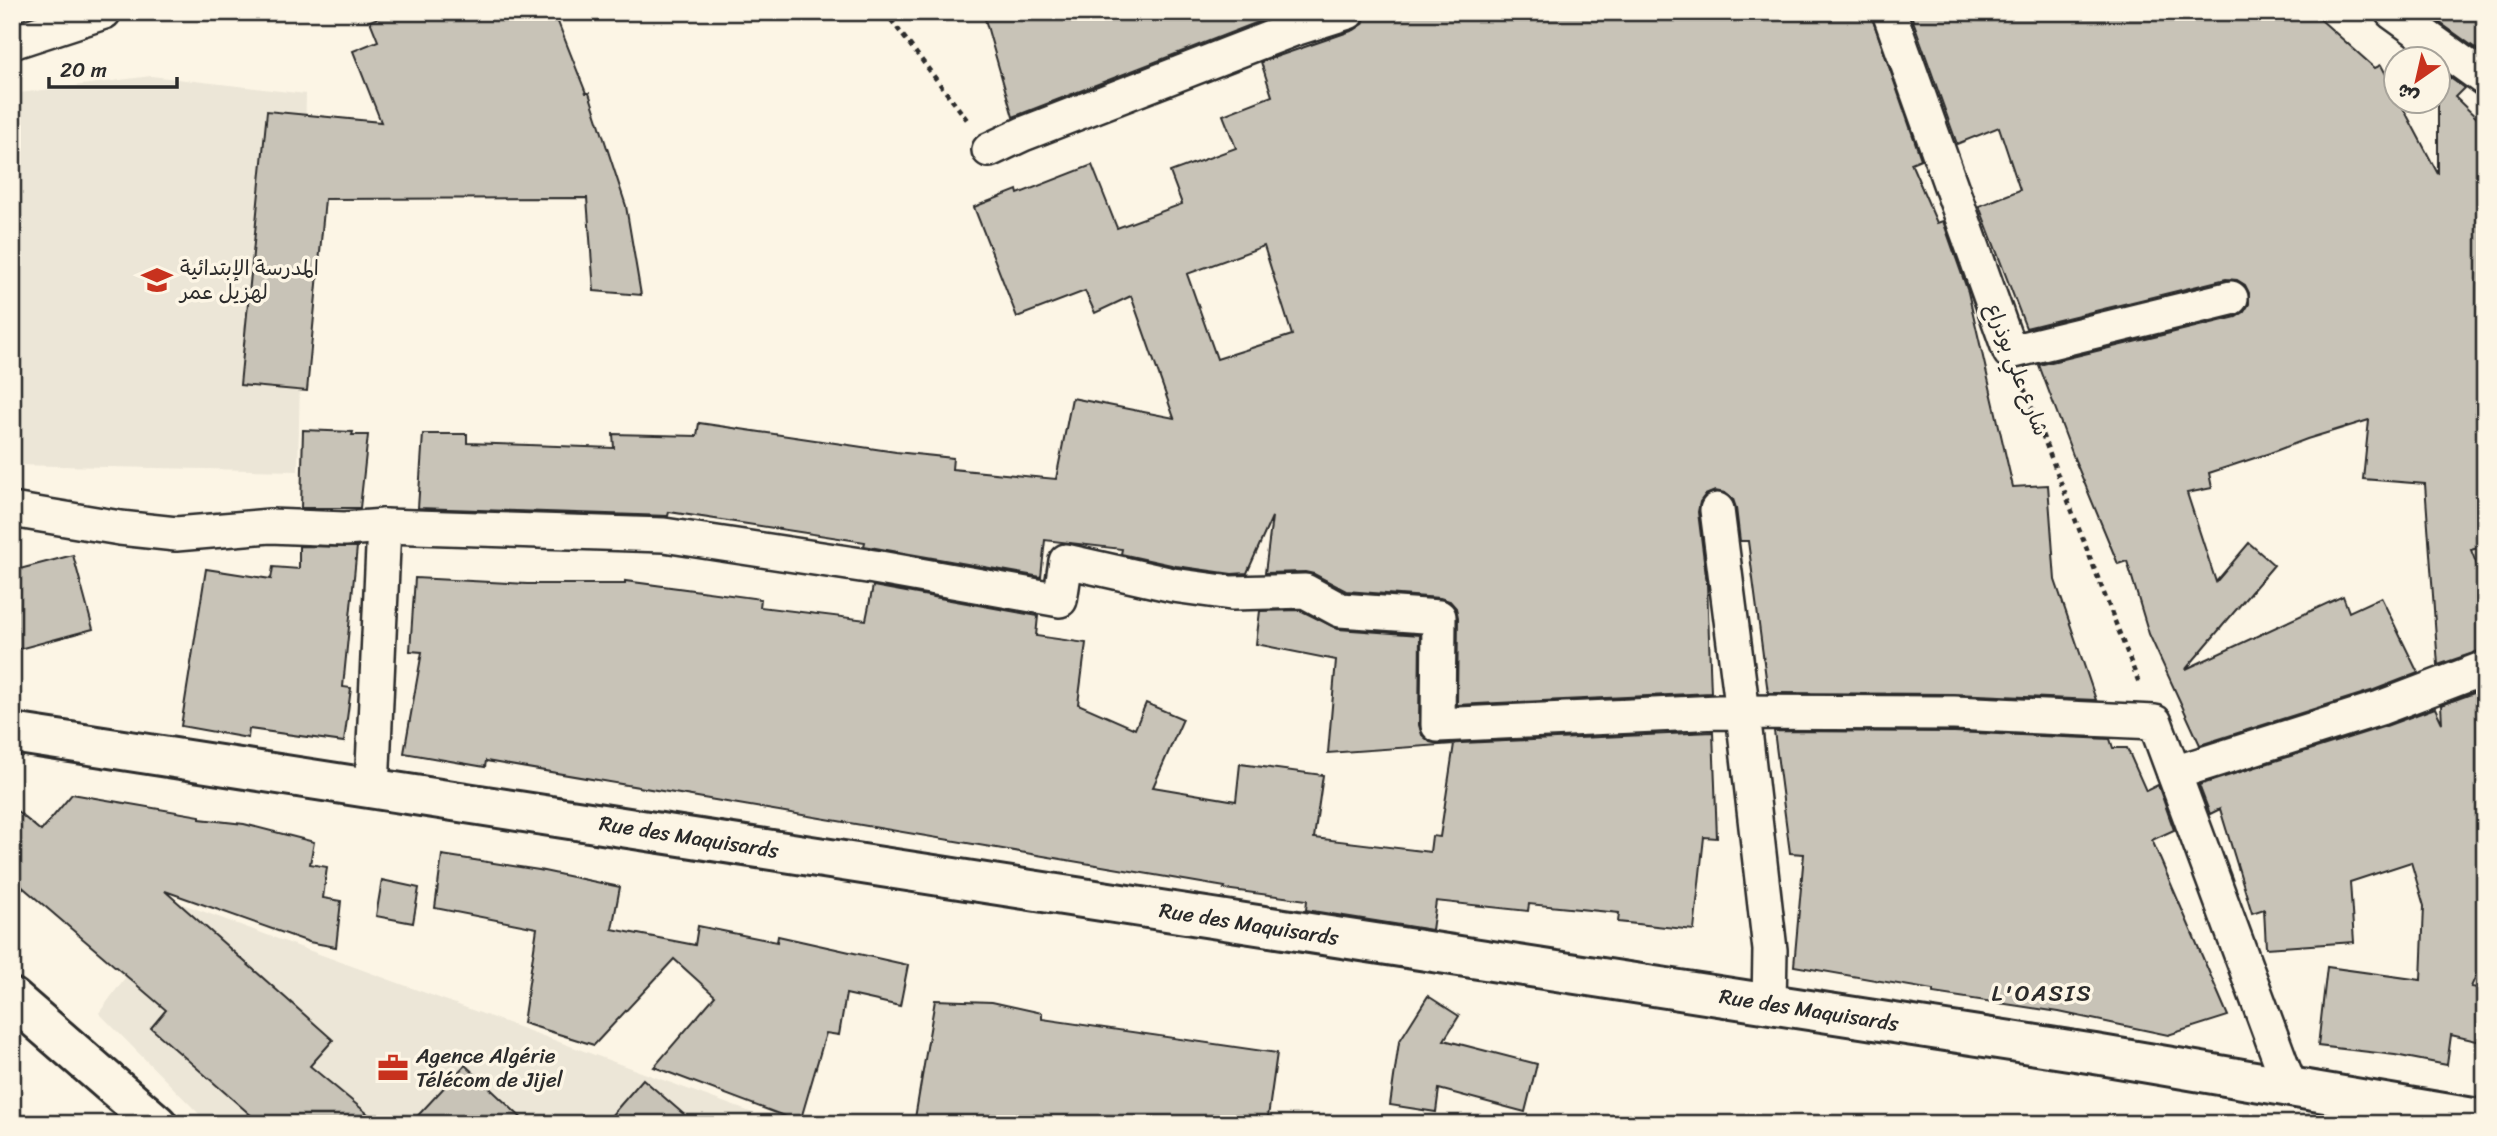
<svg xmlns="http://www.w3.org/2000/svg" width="2497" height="1136" viewBox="0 0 2497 1136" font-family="Sriracha,'Playpen Sans Arabic',sans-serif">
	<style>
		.built { fill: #ece6d7 }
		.building { fill: #c8c3b7; stroke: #2b2b2b; stroke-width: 2; fill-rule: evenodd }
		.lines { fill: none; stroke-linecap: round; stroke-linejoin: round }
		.street-casing { stroke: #2b2b2b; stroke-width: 38 }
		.secondary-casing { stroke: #2b2b2b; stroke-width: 44 }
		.primary-casing { stroke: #2b2b2b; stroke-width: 44 }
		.path { stroke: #2b2b2b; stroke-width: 4.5; stroke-dasharray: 5 5; stroke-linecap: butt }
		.street { stroke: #fcf5e5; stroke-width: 33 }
		.secondary { stroke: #fcf5e5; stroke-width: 38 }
		.primary { stroke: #fcf5e5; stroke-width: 38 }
		.labels { text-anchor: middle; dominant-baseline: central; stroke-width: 7; stroke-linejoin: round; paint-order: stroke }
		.poi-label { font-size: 21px; fill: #2b2b2b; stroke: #fcf5e5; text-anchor: start }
		.street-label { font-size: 21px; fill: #2b2b2b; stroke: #fcf5e5 }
		.neighbourhood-label { font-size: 23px; letter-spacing: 2px; fill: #2b2b2b; stroke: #fcf5e5 }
	</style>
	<rect width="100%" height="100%" fill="#fcf5e5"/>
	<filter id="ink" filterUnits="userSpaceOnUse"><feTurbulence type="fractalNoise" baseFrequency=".0143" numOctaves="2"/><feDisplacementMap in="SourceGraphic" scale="14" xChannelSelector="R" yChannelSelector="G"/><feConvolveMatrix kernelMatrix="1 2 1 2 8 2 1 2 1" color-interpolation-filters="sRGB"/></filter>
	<g filter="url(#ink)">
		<g class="built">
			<path d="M151 76 306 94 298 471 12 465V94Z"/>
			<path d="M180 903 783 1124H209L99 1013Z"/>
		</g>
		<g class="building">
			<path d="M393 12H554L586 93H589L626 206 641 295 594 291 587 198 325 199 307 391 240 385 267 111 381 122 353 51 378 41 370 21Z"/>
			<path d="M983 12H1284L1013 117Z"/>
			<path d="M1367 12H1870L1921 159 1911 163 1937 223 1943 221 1968 292 2013 487 2048 485 2055 580 2096 700 1954 694 1768 693 1748 541H1740L1736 508 1733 499 1725 493 1715 491 1705 495 1700 502 1698 512 1707 584 1711 693 1457 705 1458 617 1456 608 1450 601 1440 598 1346 591 1314 574 1305 572 1265 573 1272 517 1247 573 1232 574 1176 566 1121 554 1122 549 1045 540 1041 577 864 546 865 542 669 512 668 516 418 508 423 434H467V443L614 448 613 434 697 436 699 423 896 452 953 458 952 469 1056 479 1072 398 1174 418 1131 296 1095 313 1085 291 1017 317 974 207 1017 190 1018 194 1092 165 1117 228 1182 204 1170 172 1236 148 1223 115 1272 96 1261 62 1354 30 1363 24ZM1264 246 1292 335 1217 359 1187 274Z"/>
			<path d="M1910 12H2312L2375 68 2381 65 2396 93V102H2400L2438 174V69L2464 88 2455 97 2485 126V546L2471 550 2485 585V649L2438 665 2425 484 2363 479 2369 420 2307 439 2270 453 2209 473 2212 488 2187 493 2216 582 2249 543 2274 565 2186 669 2343 596 2349 612 2381 597 2418 673 2374 690 2200 745 2149 634 2127 561 2118 564 2074 458 2039 365 2236 317 2244 312 2249 304V293L2245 285 2237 280 2226 279 2026 328 1979 206 2020 190 1999 127 1957 144Z"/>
			<path d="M2425 12H2485V55Z"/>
			<path d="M303 430 353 432 352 435H368L360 508H301Z"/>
			<path d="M299 546 357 547 343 687 351 688 344 742 249 729 248 738 181 726 206 569 271 579 273 567 299 569Z"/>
			<path d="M73 555 93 629 12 651V571Z"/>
			<path d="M415 578 527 584H625V581L761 599 760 607 866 620 873 586 1038 616 1036 636 1086 643 1078 704 1135 729 1146 703 1183 719 1153 787 1236 801 1240 764 1323 775 1314 838 1430 852 1432 836 1440 837 1454 744 1328 753 1336 660 1256 644 1260 611 1300 610 1338 629 1420 635 1419 725 1422 735 1430 742 1439 744 1713 732 1717 838 1704 837 1694 930 1618 922 1619 913 1529 904 1528 911 1436 901 1432 930 1306 910 1307 900 1224 889 1225 887 486 761 485 767 404 753 422 652 410 651Z"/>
			<path d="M2485 689V955L2471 987 2485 989V1043L2451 1035 2447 1065 2395 1055 2318 1046 2327 967 2421 980 2424 906 2411 862 2350 882 2354 942 2266 948 2264 909 2252 913 2220 809 2210 814 2199 785 2386 726 2435 708 2442 723 2441 705Z"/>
			<path d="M1774 731 1954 732 2110 739 2113 748H2127L2146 791 2158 785 2174 830 2152 840 2228 1016 2168 1035 2059 1012 1933 993V990L1794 966 1804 854 1790 853Z"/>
			<path d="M72 794 200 816V819L244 824 314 842 310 864 327 867 323 898 341 901 336 947 309 942 165 891 333 1040 310 1066 380 1124H261L151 1028 166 1010 12 878V807L41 831Z"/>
			<path d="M442 855 539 870 620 887 612 929 695 945 698 926 777 942 778 936 908 965 900 1006 846 994 839 1035 826 1033 800 1122 654 1067 715 996 674 959 594 1045 523 1023 537 928 435 908Z"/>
			<path d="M382 880 419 888 413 923 376 916Z"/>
			<path d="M1428 996 1459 1016 1444 1040 1537 1064 1525 1112 1439 1089 1436 1112 1390 1105 1399 1042Z"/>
			<path d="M935 1000 992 1002 1042 1013V1019L1277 1053 1267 1124H914Z"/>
			<path d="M465 1065 528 1124H410Z"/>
			<path d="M643 1079 695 1124H604Z"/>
		</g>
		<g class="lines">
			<g class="street-casing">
				<g id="street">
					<path d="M1889 12 2010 352 2231 298"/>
					<path d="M2392 12 2485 79"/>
					<path d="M12 42 104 12"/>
					<path d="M989 150 1023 134 1291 30 1348 12"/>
					<path d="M12 510 120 528 176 534 270 526 345 529 384 526 664 535 874 567 1060 600 1066 561 1173 585 1231 593 1305 591 1340 610 1439 617 1438 725 1719 712 1954 713 2155 722 2290 1087"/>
					<path d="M1717 510 1743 713 1770 950 1769 1004"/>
					<path d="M2174 773 2380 708 2485 668"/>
					<path d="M372 788 384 526"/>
				</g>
			</g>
			<g class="secondary-casing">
				<path id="secondary" d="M12 733 2095 1054 2485 1120"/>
			</g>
			<g class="primary-casing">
				<path id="primary" d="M12 998 157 1124"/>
			</g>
			<g class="path">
				<path d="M885 12 968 121"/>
				<path d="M2024 388 2139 683"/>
			</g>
			<use href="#street" class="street"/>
			<use href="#secondary" class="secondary"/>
			<use href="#primary" class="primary"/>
		</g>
	</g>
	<defs>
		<g id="school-bare" transform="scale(2.415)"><path d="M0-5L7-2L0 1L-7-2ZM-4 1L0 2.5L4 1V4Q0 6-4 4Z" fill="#c8321e" stroke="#fcf5e5" stroke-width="2.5" paint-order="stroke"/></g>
		<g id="office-bare" transform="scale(2.415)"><path d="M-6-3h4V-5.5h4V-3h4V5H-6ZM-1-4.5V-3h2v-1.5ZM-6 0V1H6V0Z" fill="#c8321e" stroke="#fcf5e5" stroke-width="2.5" paint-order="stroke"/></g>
	</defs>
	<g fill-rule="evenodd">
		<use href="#school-bare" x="157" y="280"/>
		<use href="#office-bare" x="393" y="1068"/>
	</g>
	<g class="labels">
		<g class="poi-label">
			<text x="180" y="268">المدرسة الإبتدائية<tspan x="180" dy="24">لهزيل عمر</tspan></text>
			<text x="416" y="1056">Agence Algérie<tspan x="416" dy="24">Télécom de Jijel</tspan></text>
		</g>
		<g class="street-label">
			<text transform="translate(2017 369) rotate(69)">شارع علي بوذراع</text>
			<text transform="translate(689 837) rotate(9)">Rue des Maquisards</text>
			<text transform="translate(1249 924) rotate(9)">Rue des Maquisards</text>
			<text transform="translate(1809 1010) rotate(9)">Rue des Maquisards</text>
		</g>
		<g class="neighbourhood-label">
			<text x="2042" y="993">L'OASIS</text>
		</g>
	</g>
	<rect width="2497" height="1136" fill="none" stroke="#fcf5e5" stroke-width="42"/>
	<rect x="21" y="21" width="2455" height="1094" fill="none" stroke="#2b2b2b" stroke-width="2.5" filter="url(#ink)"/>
	<g transform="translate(2417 80) rotate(214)"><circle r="33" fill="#fcf5e5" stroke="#a8a49b" stroke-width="2"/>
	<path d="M0-5L12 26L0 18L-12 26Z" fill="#c8321e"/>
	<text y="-10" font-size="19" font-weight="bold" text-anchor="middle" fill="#2b2b2b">ش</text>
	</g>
	<path d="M49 77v10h128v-10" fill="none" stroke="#2b2b2b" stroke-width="3.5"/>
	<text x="60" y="77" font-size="21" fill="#2b2b2b" stroke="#fcf5e5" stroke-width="5" paint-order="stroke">20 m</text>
</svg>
